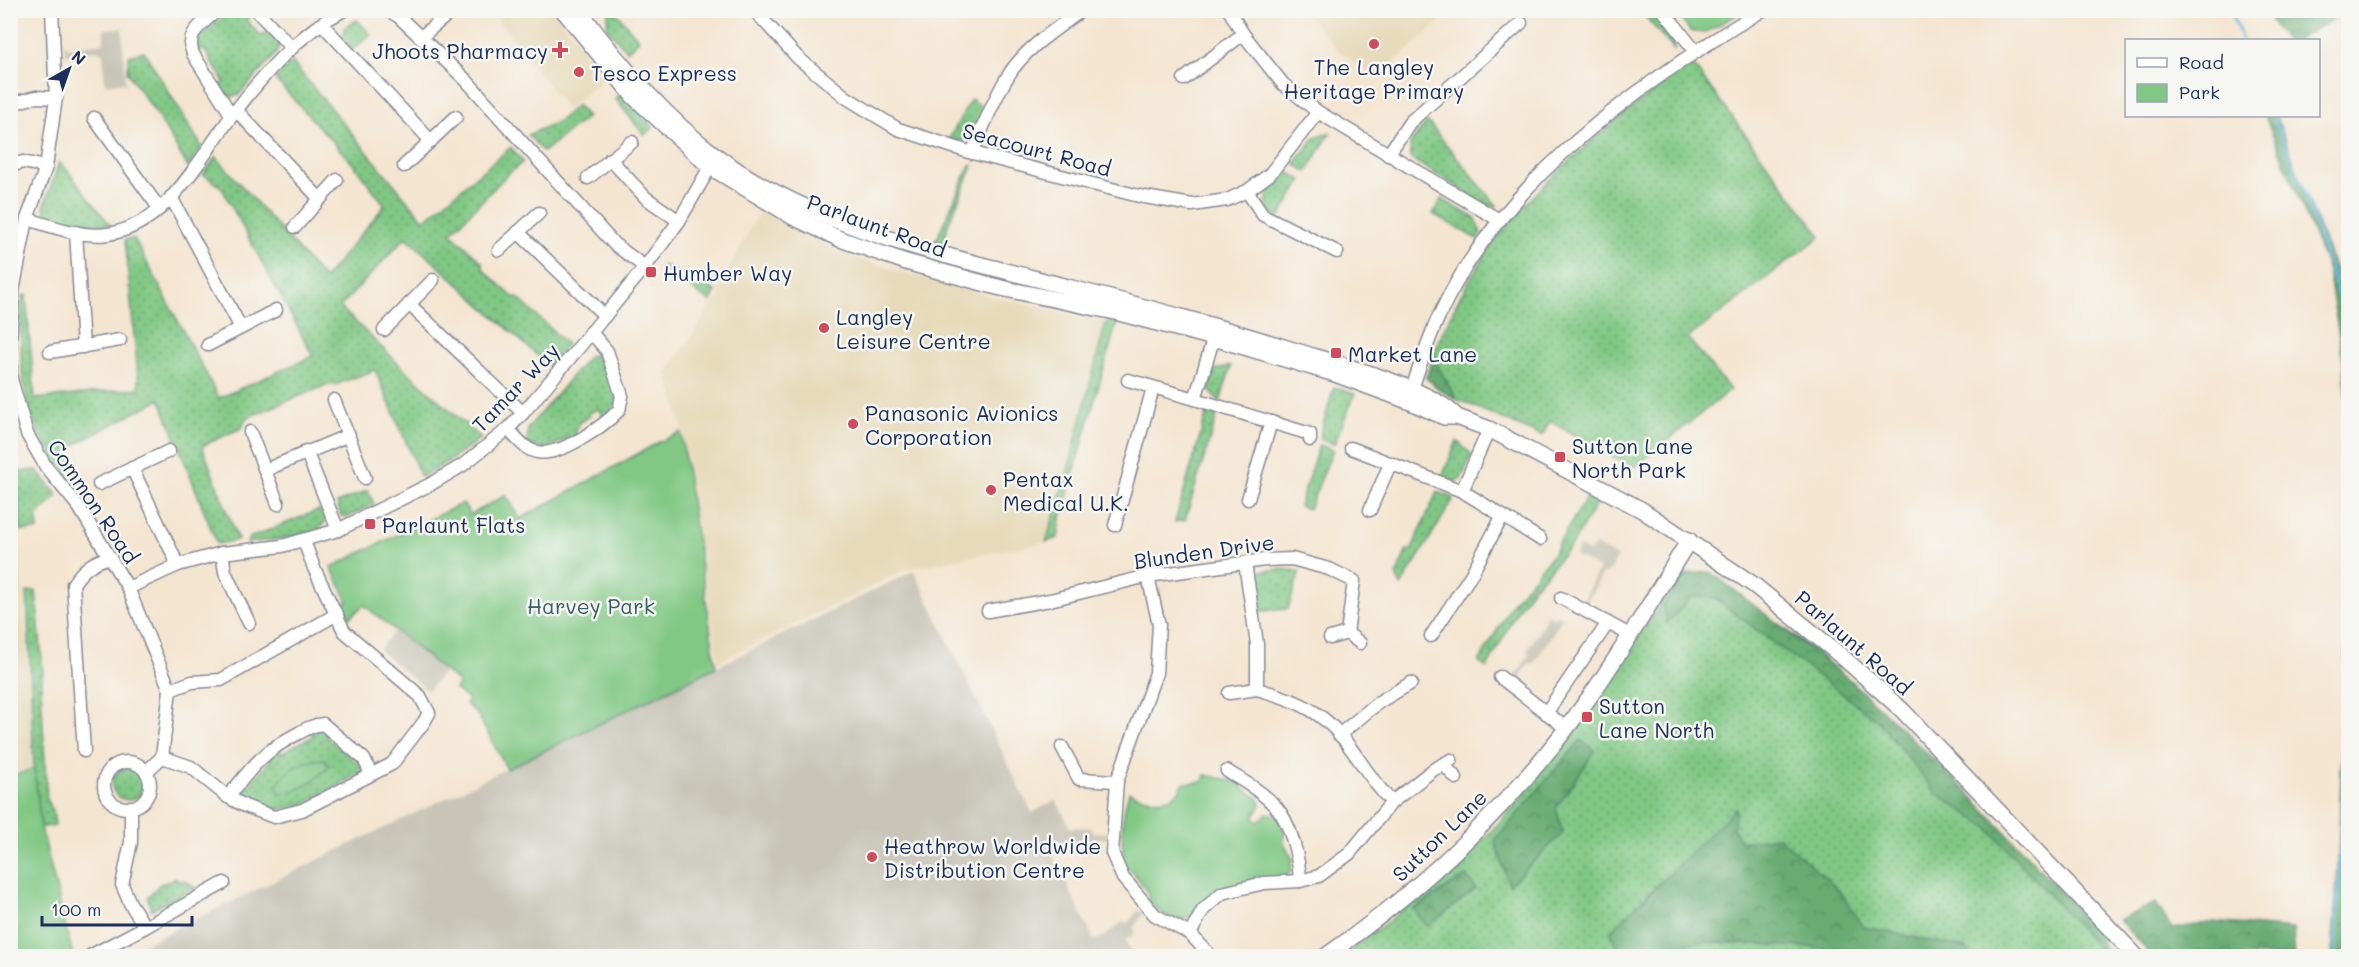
<svg xmlns="http://www.w3.org/2000/svg" width="2359" height="967" viewBox="0 0 2359 967" font-family="Mali,sans-serif">
	<style>
		.built { fill: #e7daba }
		.industrial { fill: #c8c4b8 }
		.grass { fill: url(#grass-dots); stroke: #4e7c71; stroke-width: 1.5 }
		.forest { fill: url(#forest-crowns); stroke: #426e68; stroke-width: 1.5 }
		.park { fill: #80c884; stroke: #4e7c71; stroke-width: 1.5 }
		.lines { fill: none; stroke-linecap: round; stroke-linejoin: round }
		.stream { stroke: #68b7e3; stroke-width: 3 }
		.minor-casing { stroke: #888a97; stroke-width: 15 }
		.tertiary-casing { stroke: #888a97; stroke-width: 18 }
		.minor { stroke: #fff; stroke-width: 12 }
		.tertiary { stroke: #fff; stroke-width: 15 }
		.poi-dot { fill: #d1495b; stroke: #f6f6f2; stroke-width: 2 }
		.labels { text-anchor: middle; dominant-baseline: central; stroke-width: 5; stroke-linejoin: round; paint-order: stroke }
		.poi-label { font-size: 21px; fill: #1b2f5e; stroke: #f6f6f2; text-anchor: start }
		.street-label { font-size: 21px; fill: #1b2f5e; stroke: #f6f6f2 }
		.park-label { font-size: 21px; fill: #395d69; stroke: #f6f6f2 }
	</style>
	<defs>
		<pattern id="grass-dots" width="8" height="8" patternUnits="userSpaceOnUse" patternTransform="scale(1.5)"><rect width="8" height="8" fill="#80c884"/><path d="M2 2h.1M6 6h.1" fill="none" stroke="#68a36f" stroke-width="1.8" stroke-linecap="round"/></pattern>
		<pattern id="forest-crowns" width="20" height="18" patternUnits="userSpaceOnUse" patternTransform="scale(1.5)"><rect width="20" height="18" fill="#68ac72"/><path d="M2 6a3 3 0 1 1 6 0M12 15a3 3 0 1 1 6 0" fill="none" stroke="#558c61"/></pattern>
	</defs>
	<rect width="100%" height="100%" fill="#f6f6f2"/>
	<filter id="ink" filterUnits="userSpaceOnUse"><feTurbulence type="fractalNoise" baseFrequency=".0167" numOctaves="2"/><feDisplacementMap in="SourceGraphic" scale="12" xChannelSelector="R" yChannelSelector="G"/><feConvolveMatrix kernelMatrix="1 2 1 2 8 2 1 2 1" color-interpolation-filters="sRGB"/></filter>
	<filter id="wash" filterUnits="userSpaceOnUse"><feTurbulence type="fractalNoise" baseFrequency=".008" numOctaves="4" result="noise"/><feDisplacementMap in="SourceGraphic" scale="24" xChannelSelector="R" yChannelSelector="G"/><feGaussianBlur stdDeviation="1.35" result="paint"/><feColorMatrix in="noise" values="0 0 0 0 0 0 0 0 0 0 0 0 0 0 0 0 0 1.4 0 .05"/><feComposite in="paint" operator="in"/></filter>
	<g filter="url(#wash)">
		<rect width="100%" height="100%" fill="#f4e5d0"/>
		<g class="built">
			<path d="M491 11H554L606 77 567 109Z"/>
			<path d="M1304 11H1452L1377 78 1340 52Z"/>
			<path d="M760 210 839 252 896 271 998 298 1106 322 1071 459 1046 542 906 569 718 662 683 430 667 373 705 316 714 298 718 300 721 295 717 292Z"/>
			<path d="M13 444 34 768 11 777 10 449Z"/>
		</g>
		<g class="industrial">
			<path d="M122 28 126 87 124 82 105 85 103 52 94 50 65 55 64 43 69 48 104 43V29Z"/>
			<path d="M1595 545 1617 557 1611 570 1609 569 1607 574 1603 573 1586 604 1582 602 1599 569 1575 555 1579 546 1590 553Z"/>
			<path d="M914 571 1032 813 1056 800 1071 829 1072 827 1091 828V832L1108 833 1107 839 1099 838 1088 840V843L1072 844 1052 854 1094 940 1105 936 1124 921 1127 924 1139 910 1143 914 1133 929 1136 931 1131 938 1128 937 1125 940 1132 956 1136 955 1137 956H120Z"/>
			<path d="M1547 614 1555 618 1558 614 1563 617 1533 664 1529 663 1518 681 1515 678 1530 653 1526 650 1540 630Z"/>
			<path d="M395 630 444 671 428 691 379 650Z"/>
		</g>
		<g class="grass">
			<path d="M228 11H249L252 13 246 20 261 36 269 31 280 44 276 54 238 96 224 97 219 88 224 82 204 49 199 53 196 49 197 41Z"/>
			<path d="M608 11H615L639 40 627 51 607 28Z"/>
			<path d="M1648 11H1653L1675 40 1674 50 1643 14Z"/>
			<path d="M357 20 371 35 352 50 343 39 344 28Z"/>
			<path d="M144 51 202 147 188 167 157 115 127 72 129 56Z"/>
			<path d="M292 62 424 220 511 147 523 162 506 176 451 233 482 262 484 270 513 297H517L567 344 549 366 406 237 340 307 403 368 481 438 449 461 421 477 375 370 335 385H327L246 418 242 428 202 446 238 540 217 544 160 399 67 449 84 489 80 491C20 425 18 381 22 296L26 295 35 399 139 388 125 240 134 238 219 398 313 356 221 187 203 174 216 157 324 279 385 205 353 164 275 79Z"/>
			<path d="M1691 62 1821 236 1688 338 1730 390 1635 467 1627 465 1550 421 1542 436 1456 399 1433 357 1435 349C1452 311 1470 274 1495 241 1549 170 1621 116 1691 62Z"/>
			<path d="M622 94 653 128 644 135 615 98Z"/>
			<path d="M971 99 986 110 975 136 960 142 949 139Z"/>
			<path d="M577 105 587 117 543 152 528 135 559 121Z"/>
			<path d="M1427 121 1497 206H1489L1411 159 1410 144Z"/>
			<path d="M1330 133 1307 172 1294 164 1315 137Z"/>
			<path d="M59 162 68 171 110 225 73 224 46 214 44 207Z"/>
			<path d="M970 165 973 166 948 225 943 247 935 243Z"/>
			<path d="M1288 172 1302 180 1279 218 1266 208 1268 192Z"/>
			<path d="M1442 199 1476 219 1481 234 1477 239 1433 214Z"/>
			<path d="M663 265 716 291 710 302 661 268Z"/>
			<path d="M1106 322H1117L1061 518 1058 538 1046 542 1071 459Z"/>
			<path d="M604 353 618 402 604 419 598 409 589 413 590 416 580 422 576 430 577 435 544 450 527 443 528 428 589 356Z"/>
			<path d="M1231 366 1220 402 1209 390 1214 370Z"/>
			<path d="M1334 387 1355 394 1334 444 1319 439Z"/>
			<path d="M1207 412 1217 416 1185 520 1175 522Z"/>
			<path d="M1457 441 1472 455 1461 479 1455 482 1441 479Z"/>
			<path d="M1319 445 1333 450 1309 509 1299 506Z"/>
			<path d="M37 470 58 496 37 516 38 530 21 531 17 484 18 472Z"/>
			<path d="M368 490 374 504 348 517 341 516 337 503Z"/>
			<path d="M1437 492 1452 497 1453 500 1401 586 1396 575 1407 550 1411 551Z"/>
			<path d="M1589 493 1599 499 1573 543 1535 586 1529 583 1552 555Z"/>
			<path d="M319 510 326 519C324 537 262 541 247 543L249 538Z"/>
			<path d="M1280 569 1300 571 1288 609 1260 611 1257 576 1261 571Z"/>
			<path d="M1680 574 1711 583 1773 620 1812 648 1850 681 2033 870 2112 955 2107 956H1343C1396 915 1453 874 1498 824 1568 748 1623 660 1680 574Z"/>
			<path d="M1527 585 1533 588 1518 609 1487 668 1479 662 1513 602Z"/>
			<path d="M36 591 43 672 41 686 47 801 49 802 50 810 53 809 55 826 41 827 34 768 27 592Z"/>
			<path d="M319 728 329 734 326 737 356 762 359 759 363 764 361 773 304 804 278 810 243 799 239 795 244 783 248 786 271 759 267 755 279 749 281 753 313 736 311 732Z"/>
			<circle cx="128" cy="784" r="16"/>
			<path d="M174 878 183 882 184 880 199 890 204 885 214 893 209 898 203 893 198 895 193 889 151 910 148 897 160 884 170 881Z"/>
		</g>
		<g class="forest">
			<path d="M2284 11 2348 10V12L2296 40H2285L2269 18Z"/>
			<path d="M2265 116H2276L2335 270 2348 338V412L2344 366 2328 270Z"/>
			<path d="M1433 357 1456 399 1441 391 1426 378Z"/>
			<path d="M1711 572 1850 680 1968 792 2102 936 2101 951 1987 827 1936 793 1877 720 1714 598 1691 597 1667 624 1663 606 1687 574Z"/>
			<path d="M2348 576V956H2332L2338 865Z"/>
			<path d="M1581 740 1595 751 1556 808 1563 833 1509 885 1495 840Z"/>
			<path d="M1736 808 1733 829 1741 842 1779 837 1838 889 1864 927 1966 948 1971 956H1890L1857 950 1718 942 1659 944 1623 956 1610 932Z"/>
			<path d="M1466 876 1476 889 1427 927 1414 909Z"/>
			<path d="M2156 903 2172 929 2214 922 2293 929 2295 956H2152L2119 920Z"/>
		</g>
		<g class="park">
			<path d="M1675 11H1744L1705 33 1690 31Z"/>
			<path d="M681 432 716 667 507 769 477 714 466 704 468 700 455 689 459 683 364 605 349 618 343 604 348 601 331 567 463 503 470 515 506 495 520 519 659 442Z"/>
			<path d="M324 759 329 766C315 780 300 793 280 793L276 786C289 767 302 761 324 759Z"/>
			<path d="M34 768 41 827 73 956H11V777Z"/>
			<path d="M1205 775 1234 781 1259 799 1261 805 1253 818 1258 822 1267 813 1277 815 1285 832C1281 844 1289 850 1293 860L1291 861V871L1286 877 1253 880 1195 913C1182 927 1161 915 1150 902 1146 896 1150 899 1147 893 1143 884 1134 872 1126 867 1120 842 1121 817 1129 792 1143 799 1168 805 1179 791 1181 788 1182 785 1184 783L1203 782Z"/>
		</g>
		<g class="lines">
			<g class="stream">
				<path d="M2231 10 2242 40"/>
				<path d="M2273 116 2304 191 2342 305 2348 360"/>
				<path d="M2335 956 2348 698"/>
			</g>
		</g>
	</g>
	<g filter="url(#ink)">
		<g class="lines">
			<g class="minor-casing">
				<g id="minor">
					<path d="M217 10C202 25 185 32 193 54L232 116"/>
					<path d="M256 10 292 48"/>
					<path d="M387 10 398 16 466 80 614 244 645 267"/>
					<path d="M754 10 798 58 847 98 898 129 969 152 1139 196 1192 205 1227 200 1247 191 1270 174 1318 112"/>
					<path d="M1229 10 1243 34 1283 84 1318 112 1499 220"/>
					<path d="M1663 10 1695 51"/>
					<path d="M322 24 431 141"/>
					<path d="M421 37 453 10"/>
					<path d="M1184 79 1243 34"/>
					<path d="M10 104 36 97 56 98"/>
					<path d="M236 110 320 199"/>
					<path d="M94 118 159 208"/>
					<path d="M972 153C983 127 993 100 1008 76 1025 48 1056 29 1082 10"/>
					<path d="M1388 155 1410 122 1521 23"/>
					<path d="M610 159 646 198 679 221"/>
					<path d="M10 166 23 162 46 167"/>
					<path d="M404 166 456 117"/>
					<path d="M588 178 632 142"/>
					<path d="M1247 191 1263 215 1337 252"/>
					<path d="M171 197 241 328"/>
					<path d="M27 219C52 226 81 238 108 234 169 225 200 156 234 113 264 74 299 33 344 10"/>
					<path d="M295 227 337 180"/>
					<path d="M76 232 83 347"/>
					<path d="M518 232 605 316"/>
					<path d="M499 250 539 213"/>
					<path d="M409 304 523 413"/>
					<path d="M384 330 433 280"/>
					<path d="M10 345 13 291 27 219 46 167 56 98 52 10"/>
					<path d="M208 345 276 310"/>
					<path d="M10 346 11 379 27 434 46 467 79 507 128 588 170 690 162 757 146 772"/>
					<path d="M50 352 120 340"/>
					<path d="M1128 380 1195 399 1216 330"/>
					<path d="M1409 398C1418 371 1427 342 1439 316 1501 181 1638 84 1763 10"/>
					<path d="M1195 399 1310 434V440"/>
					<path d="M334 400 365 478"/>
					<path d="M508 429C516 437 525 450 537 452 560 457 604 426 619 410L622 396 607 351 591 332"/>
					<path d="M250 432 278 504"/>
					<path d="M1351 448 1462 491 1489 429"/>
					<path d="M306 451 338 530"/>
					<path d="M132 468 178 565"/>
					<path d="M265 470 349 435"/>
					<path d="M99 484 169 451"/>
					<path d="M1462 491 1540 539"/>
					<path d="M1248 499 1271 422"/>
					<path d="M1370 510 1390 464"/>
					<path d="M1115 525 1153 388"/>
					<path d="M222 553 225 572 249 623"/>
					<path d="M1245 563 1257 644V689C1281 696 1305 703 1325 720 1352 742 1367 778 1392 802"/>
					<path d="M1148 576 1159 625 1156 673 1117 781 1112 853 1123 878 1155 915 1190 934 1211 956"/>
					<path d="M128 588 178 565 222 553 282 546 338 530 431 484 463 465 508 429 523 413 575 352 645 267 679 221 714 160"/>
					<path d="M1561 598 1630 635"/>
					<path d="M988 611 1050 600 1148 576 1265 560 1292 559 1329 569 1354 581 1347 633 1360 643"/>
					<path d="M1431 636 1471 575 1502 517"/>
					<path d="M1330 638 1347 633"/>
					<path d="M1500 677 1566 728"/>
					<path d="M170 690 192 682 221 680 337 614"/>
					<path d="M1229 693 1257 689"/>
					<path d="M1546 713 1608 623"/>
					<path d="M1339 735 1379 702 1411 683"/>
					<path d="M1062 747 1079 779 1117 781"/>
					<path d="M84 751 73 584C83 569 92 562 110 557"/>
					<path d="M162 757 191 767 228 797 245 806 274 817 302 810 392 764 424 722 429 713 420 696 344 631 314 568 304 541"/>
					<circle cx="127" cy="785" r="23"/>
					<path d="M1443 764 1456 778"/>
					<path d="M1227 771C1244 782 1262 791 1276 807 1291 823 1299 859 1300 881"/>
					<path d="M228 797C252 767 261 753 297 734 306 729 313 725 323 724L364 759 371 774"/>
					<path d="M131 807V842L122 885 130 903 145 927 224 883"/>
					<path d="M1190 934 1203 910 1222 893 1264 883 1300 881 1319 876 1349 854 1392 802 1433 770 1451 760"/>
					<path d="M90 956 145 927"/>
				</g>
			</g>
			<g class="tertiary-casing">
				<g id="tertiary">
					<path d="M563 10 634 97 709 166 793 217 840 239 906 262 1001 288 1115 312 1214 338 1335 374 1408 401 1444 417H1457L1489 429 1642 510 1754 585 1846 660 1902 710 2136 956"/>
					<path d="M579 10C618 63 663 116 715 155 805 222 922 250 1029 277 1117 300 1206 322 1293 350 1336 364 1428 386 1457 417"/>
					<path d="M1326 956C1428 885 1519 797 1591 695 1626 645 1657 592 1689 540"/>
				</g>
			</g>
			<use href="#minor" class="minor"/>
			<use href="#tertiary" class="tertiary"/>
		</g>
	</g>
	<g class="poi-dot">
		<circle cx="1374" cy="44" r="6"/>
		<path d="M557 41h6v6h6v6h-6v6h-6v-6h-6v-6h6z"/>
		<circle cx="579" cy="72" r="6"/>
		<rect x="645" y="266" width="12" height="12" rx="3"/>
		<circle cx="824" cy="328" r="6"/>
		<rect x="1330" y="347" width="12" height="12" rx="3"/>
		<circle cx="853" cy="424" r="6"/>
		<rect x="1554" y="451" width="12" height="12" rx="3"/>
		<circle cx="991" cy="490" r="6"/>
		<rect x="364" y="518" width="12" height="12" rx="3"/>
		<rect x="1581" y="711" width="12" height="12" rx="3"/>
		<circle cx="872" cy="857" r="6"/>
	</g>
	<g class="labels">
		<g class="poi-label">
			<text x="548" y="50" text-anchor="end">Jhoots Pharmacy</text>
			<text x="1374" y="66" text-anchor="middle">The Langley<tspan x="1374" dy="24">Heritage Primary</tspan></text>
			<text x="591" y="72">Tesco Express</text>
			<text x="663" y="272">Humber Way</text>
			<text x="836" y="316">Langley<tspan x="836" dy="24">Leisure Centre</tspan></text>
			<text x="1348" y="353">Market Lane</text>
			<text x="865" y="412">Panasonic Avionics<tspan x="865" dy="24">Corporation</tspan></text>
			<text x="1572" y="445">Sutton Lane<tspan x="1572" dy="24">North Park</tspan></text>
			<text x="1003" y="478">Pentax<tspan x="1003" dy="24">Medical U.K.</tspan></text>
			<text x="382" y="524">Parlaunt Flats</text>
			<text x="1599" y="705">Sutton<tspan x="1599" dy="24">Lane North</tspan></text>
			<text x="884" y="845">Heathrow Worldwide<tspan x="884" dy="24">Distribution Centre</tspan></text>
		</g>
		<g class="street-label">
			<text transform="translate(1037 149) rotate(15)">Seacourt Road</text>
			<text transform="translate(877 225) rotate(20)">Parlaunt Road</text>
			<text transform="translate(515 387) rotate(-46)">Tamar Way</text>
			<text transform="translate(94 501) rotate(56)">Common Road</text>
			<text transform="translate(1204 551) rotate(-8)">Blunden Drive</text>
			<text transform="translate(1854 642) rotate(41)">Parlaunt Road</text>
			<text transform="translate(1439 835) rotate(-44)">Sutton Lane</text>
		</g>
		<g class="park-label">
			<text x="591" y="605">Harvey Park</text>
		</g>
	</g>
	<rect width="2359" height="967" fill="none" stroke="#f6f6f2" stroke-width="36"/>
	<rect x="2125" y="39" width="195" height="78" fill="#f6f6f2" stroke="#9ea6b7" stroke-width="1.5"/>
	<rect x="2137" y="58" width="30" height="9" fill="#ffffff" stroke="#9ea6b7" stroke-width="1.5"/>
	<text x="2179" y="69" font-size="18" fill="#1b2f5e">Road</text>
	<rect x="2137" y="84" width="30" height="18" fill="#80c884" stroke="#9ea6b7" stroke-width="1.5"/>
	<text x="2179" y="99" font-size="18" fill="#1b2f5e">Park</text>
	<g transform="translate(69 69) rotate(40)" stroke="#f6f6f2" stroke-width="4.5" paint-order="stroke">
	<path d="M0-4.5L10 22L0 15L-10 22Z" fill="#1b2f5e"/>
	<text y="-9" font-size="16" font-weight="bold" text-anchor="middle" fill="#1b2f5e">N</text>
	</g>
	<path d="M42 916v9h150v-9" fill="none" stroke="#1b2f5e" stroke-width="3"/>
	<text x="51" y="916" font-size="18" fill="#1b2f5e" stroke="#f6f6f2" stroke-width="4.5" paint-order="stroke">100 m</text>
</svg>
